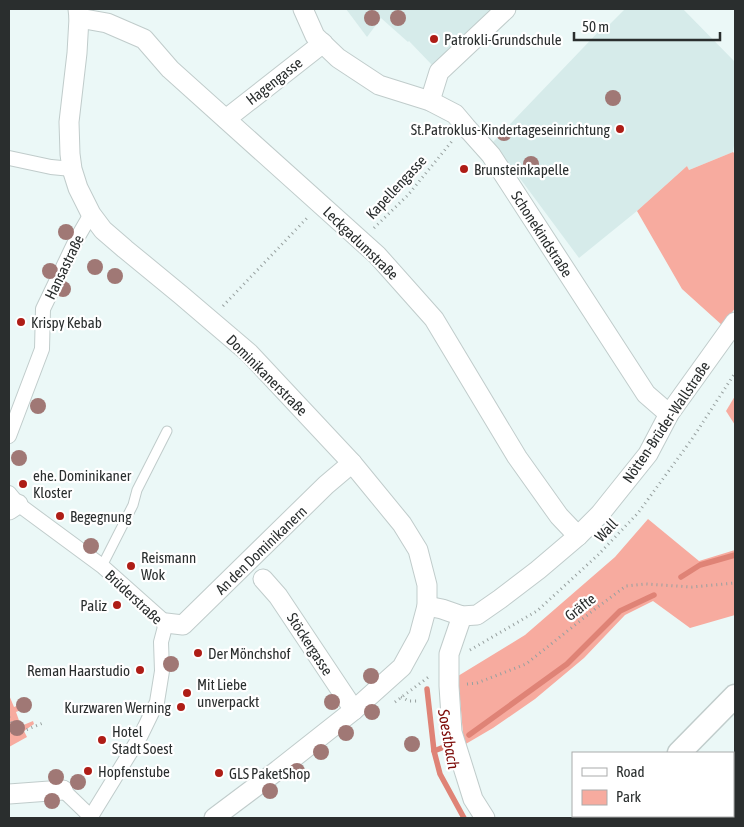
<svg xmlns="http://www.w3.org/2000/svg" width="744" height="827" viewBox="0 0 744 827" font-family="'Asap Condensed',sans-serif">
	<style>
		.built { fill: #d6ebea }
		.green { fill: #f7ab9f }
		.lines { fill: none; stroke-linecap: round; stroke-linejoin: round }
		.stream { stroke: #df8376; stroke-width: 5.5 }
		.service-casing { stroke: #c0cccb; stroke-width: 11 }
		.pedestrian-casing { stroke: #c0cccb; stroke-width: 16 }
		.minor-casing { stroke: #c0cccb; stroke-width: 21 }
		.tertiary-casing { stroke: #c0cccb; stroke-width: 25 }
		.path { stroke: #97a09f; stroke-width: 3; stroke-dasharray: 1 4; stroke-linecap: butt }
		.service { stroke: #fff; stroke-width: 9 }
		.pedestrian { stroke: #fff; stroke-width: 14 }
		.minor { stroke: #fff; stroke-width: 19 }
		.tertiary { stroke: #fff; stroke-width: 22 }
		.tree { fill: #a07875 }
		.poi-dot { fill: #ae1d16; stroke: #fff; stroke-width: 2 }
		.labels { text-anchor: middle; dominant-baseline: central; stroke-width: 4.5; stroke-linejoin: round; paint-order: stroke }
		.poi-label { font-size: 15px; fill: #2a2e2e; stroke: #fff; text-anchor: start }
		.street-label { font-size: 15px; fill: #2a2e2e; stroke: #fff }
		.water-label { font-size: 16px; font-style: italic; fill: #7c0a07; stroke: #fff }
	</style>
	<rect width="100%" height="100%" fill="#ebf8f7"/>
	<g class="built">
		<path d="M346 9H495L433 66 409 41 408 42 381 18 367 37Z"/>
		<path d="M625 9H683L735 62V139L733 152 689 170 687 166 637 211 579 258 493 142 604 26 607 27Z"/>
	</g>
	<g class="green">
		<path d="M733 152 735 154V308L723 326 682 289 637 211 687 166 689 170Z"/>
		<path d="M735 396V425L726 411Z"/>
		<path d="M648 519 699 561 735 550V615L690 628 653 601 625 615 584 658 535 699 493 728 464 745 458 676 525 635 615 557Z"/>
		<path d="M9 695 14 707 28 701 31 706 16 712 21 726 33 721 34 724 24 731 27 737 9 747Z"/>
	</g>
	<g class="lines">
		<g class="stream">
			<path d="M681 577 700 565 735 555"/>
			<path d="M427 689 434 751 440 774 464 818"/>
			<path d="M469 735 567 664 620 611 654 595"/>
			<path d="M434 751 444 747"/>
		</g>
		<g class="service-casing">
			<g id="service">
				<path d="M102 566 133 505 137 490 167 431"/>
				<path d="M733 796 735 799"/>
				<path d="M665 816 667 818"/>
			</g>
		</g>
		<g class="pedestrian-casing">
			<g id="pedestrian">
				<path d="M9 158 51 167 72 169"/>
				<path d="M9 436 42 349 43 309 76 240 91 214"/>
				<path d="M9 493 18 504 102 566 166 623 161 642 162 671 157 702 141 735 90 818"/>
				<path d="M63 790 91 817"/>
			</g>
		</g>
		<g class="minor-casing">
			<g id="minor">
				<path d="M78 9 79 18 77 53 69 122 70 154 72 169 78 188 91 214 103 230 125 249 181 295 249 353 352 463 402 524 418 550 427 585V606L419 636 402 667 354 710 278 770 214 818"/>
				<path d="M303 9 315 36 338 58 379 85 430 101 455 114 466 127 491 155 646 394 669 414"/>
				<path d="M79 18 107 23 144 39 170 69 377 255 434 319 517 457 559 516 578 536"/>
				<path d="M430 101 439 72 506 9"/>
				<path d="M226 119 323 43"/>
				<path d="M9 510 18 504"/>
				<path d="M263 579 278 596 354 710"/>
				<path d="M427 606 442 609 462 616 477 615 500 599 538 570 578 536 600 514 648 454 669 414 735 322"/>
				<path d="M462 616 449 654V686L452 732 473 799 485 818"/>
				<path d="M166 623 183 625 326 485 352 463"/>
				<path d="M9 794 63 790"/>
			</g>
		</g>
		<g class="tertiary-casing">
			<g id="tertiary">
				<path d="M679 753 735 696"/>
				<path d="M608 818 611 816"/>
			</g>
		</g>
		<g class="path">
			<path d="M374 228 408 195 453 140"/>
			<path d="M223 306 308 217"/>
			<path d="M470 650 537 611 598 555 638 513 692 439 735 373"/>
			<path d="M467 684 477 683 526 664 595 609 626 586 646 584 692 587 735 583"/>
			<path d="M401 697 409 701H417"/>
			<path d="M395 702 430 676"/>
			<path d="M9 717 16 734 43 723"/>
		</g>
		<use href="#service" class="service"/>
		<use href="#pedestrian" class="pedestrian"/>
		<use href="#minor" class="minor"/>
		<use href="#tertiary" class="tertiary"/>
	</g>
	<g class="tree">
		<circle cx="372" cy="18" r="8"/>
		<circle cx="398" cy="18" r="8"/>
		<circle cx="613" cy="98" r="8"/>
		<circle cx="504" cy="133" r="8"/>
		<circle cx="531" cy="164" r="8"/>
		<circle cx="66" cy="232" r="8"/>
		<circle cx="95" cy="267" r="8"/>
		<circle cx="50" cy="271" r="8"/>
		<circle cx="115" cy="276" r="8"/>
		<circle cx="63" cy="289" r="8"/>
		<circle cx="38" cy="406" r="8"/>
		<circle cx="19" cy="458" r="8"/>
		<circle cx="91" cy="546" r="8"/>
		<circle cx="171" cy="664" r="8"/>
		<circle cx="371" cy="676" r="8"/>
		<circle cx="332" cy="702" r="8"/>
		<circle cx="24" cy="705" r="8"/>
		<circle cx="372" cy="712" r="8"/>
		<circle cx="17" cy="728" r="8"/>
		<circle cx="346" cy="733" r="8"/>
		<circle cx="412" cy="744" r="8"/>
		<circle cx="321" cy="752" r="8"/>
		<circle cx="297" cy="771" r="8"/>
		<circle cx="56" cy="777" r="8"/>
		<circle cx="78" cy="782" r="8"/>
		<circle cx="270" cy="791" r="8"/>
		<circle cx="52" cy="801" r="8"/>
	</g>
	<g class="poi-dot">
		<circle cx="434" cy="39" r="5"/>
		<circle cx="620" cy="129" r="5"/>
		<circle cx="464" cy="169" r="5"/>
		<circle cx="21" cy="322" r="5"/>
		<circle cx="23" cy="484" r="5"/>
		<circle cx="60" cy="516" r="5"/>
		<circle cx="131" cy="566" r="5"/>
		<circle cx="117" cy="605" r="5"/>
		<circle cx="198" cy="653" r="5"/>
		<circle cx="140" cy="670" r="5"/>
		<circle cx="187" cy="693" r="5"/>
		<circle cx="181" cy="707" r="5"/>
		<circle cx="102" cy="740" r="5"/>
		<circle cx="88" cy="771" r="5"/>
		<circle cx="219" cy="773" r="5"/>
	</g>
	<g class="labels">
		<g class="poi-label">
			<text x="444" y="39">Patrokli-Grundschule</text>
			<text x="610" y="129" text-anchor="end">St.Patroklus-Kindertageseinrichtung</text>
			<text x="474" y="169">Brunsteinkapelle</text>
			<text x="31" y="322">Krispy Kebab</text>
			<text x="33" y="475">ehe. Dominikaner<tspan x="33" dy="17">Kloster</tspan></text>
			<text x="70" y="516">Begegnung</text>
			<text x="141" y="557">Reismann<tspan x="141" dy="17">Wok</tspan></text>
			<text x="107" y="605" text-anchor="end">Paliz</text>
			<text x="208" y="653">Der Mönchshof</text>
			<text x="130" y="670" text-anchor="end">Reman Haarstudio</text>
			<text x="197" y="684">Mit Liebe<tspan x="197" dy="17">unverpackt</tspan></text>
			<text x="171" y="707" text-anchor="end">Kurzwaren Werning</text>
			<text x="112" y="731">Hotel<tspan x="112" dy="17">Stadt Soest</tspan></text>
			<text x="98" y="771">Hopfenstube</text>
			<text x="229" y="773">GLS PaketShop</text>
		</g>
		<g class="street-label">
			<text transform="translate(274 81) rotate(-38)">Hagengasse</text>
			<text transform="translate(396 187) rotate(-47)">Kapellengasse</text>
			<text transform="translate(542 234) rotate(57)">Schonekindstraße</text>
			<text transform="translate(361 243) rotate(44)">Leckgadumstraße</text>
			<text transform="translate(64 267) rotate(-64)">Hansastraße</text>
			<text transform="translate(267 375) rotate(45)">Dominikanerstraße</text>
			<text transform="translate(666 422) rotate(-56)">Nötten-Brüder-Wallstraße</text>
			<text transform="translate(606 530) rotate(-46)">Wall</text>
			<text transform="translate(261 550) rotate(-44)">An den Dominikanern</text>
			<text transform="translate(134 597) rotate(43)">Brüderstraße</text>
			<text transform="translate(580 607) rotate(-38)">Gräfte</text>
			<text transform="translate(310 644) rotate(57)">Stöckergasse</text>
		</g>
		<g class="water-label">
			<text transform="translate(449 739) rotate(80)">Soestbach</text>
		</g>
	</g>
	<rect width="744" height="827" fill="none" stroke="#2a2e2e" stroke-width="20"/>
	<rect x="572" y="752" width="162" height="65" fill="#ffffff" stroke="#aaabab"/>
	<rect x="582" y="768" width="25" height="8" fill="#ffffff" stroke="#aaabab"/>
	<text x="616" y="777" font-size="15" fill="#2a2e2e">Road</text>
	<rect x="582" y="790" width="25" height="15" fill="#f7ab9f" stroke="#aaabab"/>
	<text x="616" y="802" font-size="15" fill="#2a2e2e">Park</text>
	<path d="M574 32v8h146v-8" fill="none" stroke="#2a2e2e" stroke-width="2.5"/>
	<text x="582" y="32" font-size="15" fill="#2a2e2e" stroke="#ffffff" stroke-width="4" paint-order="stroke">50 m</text>
</svg>
